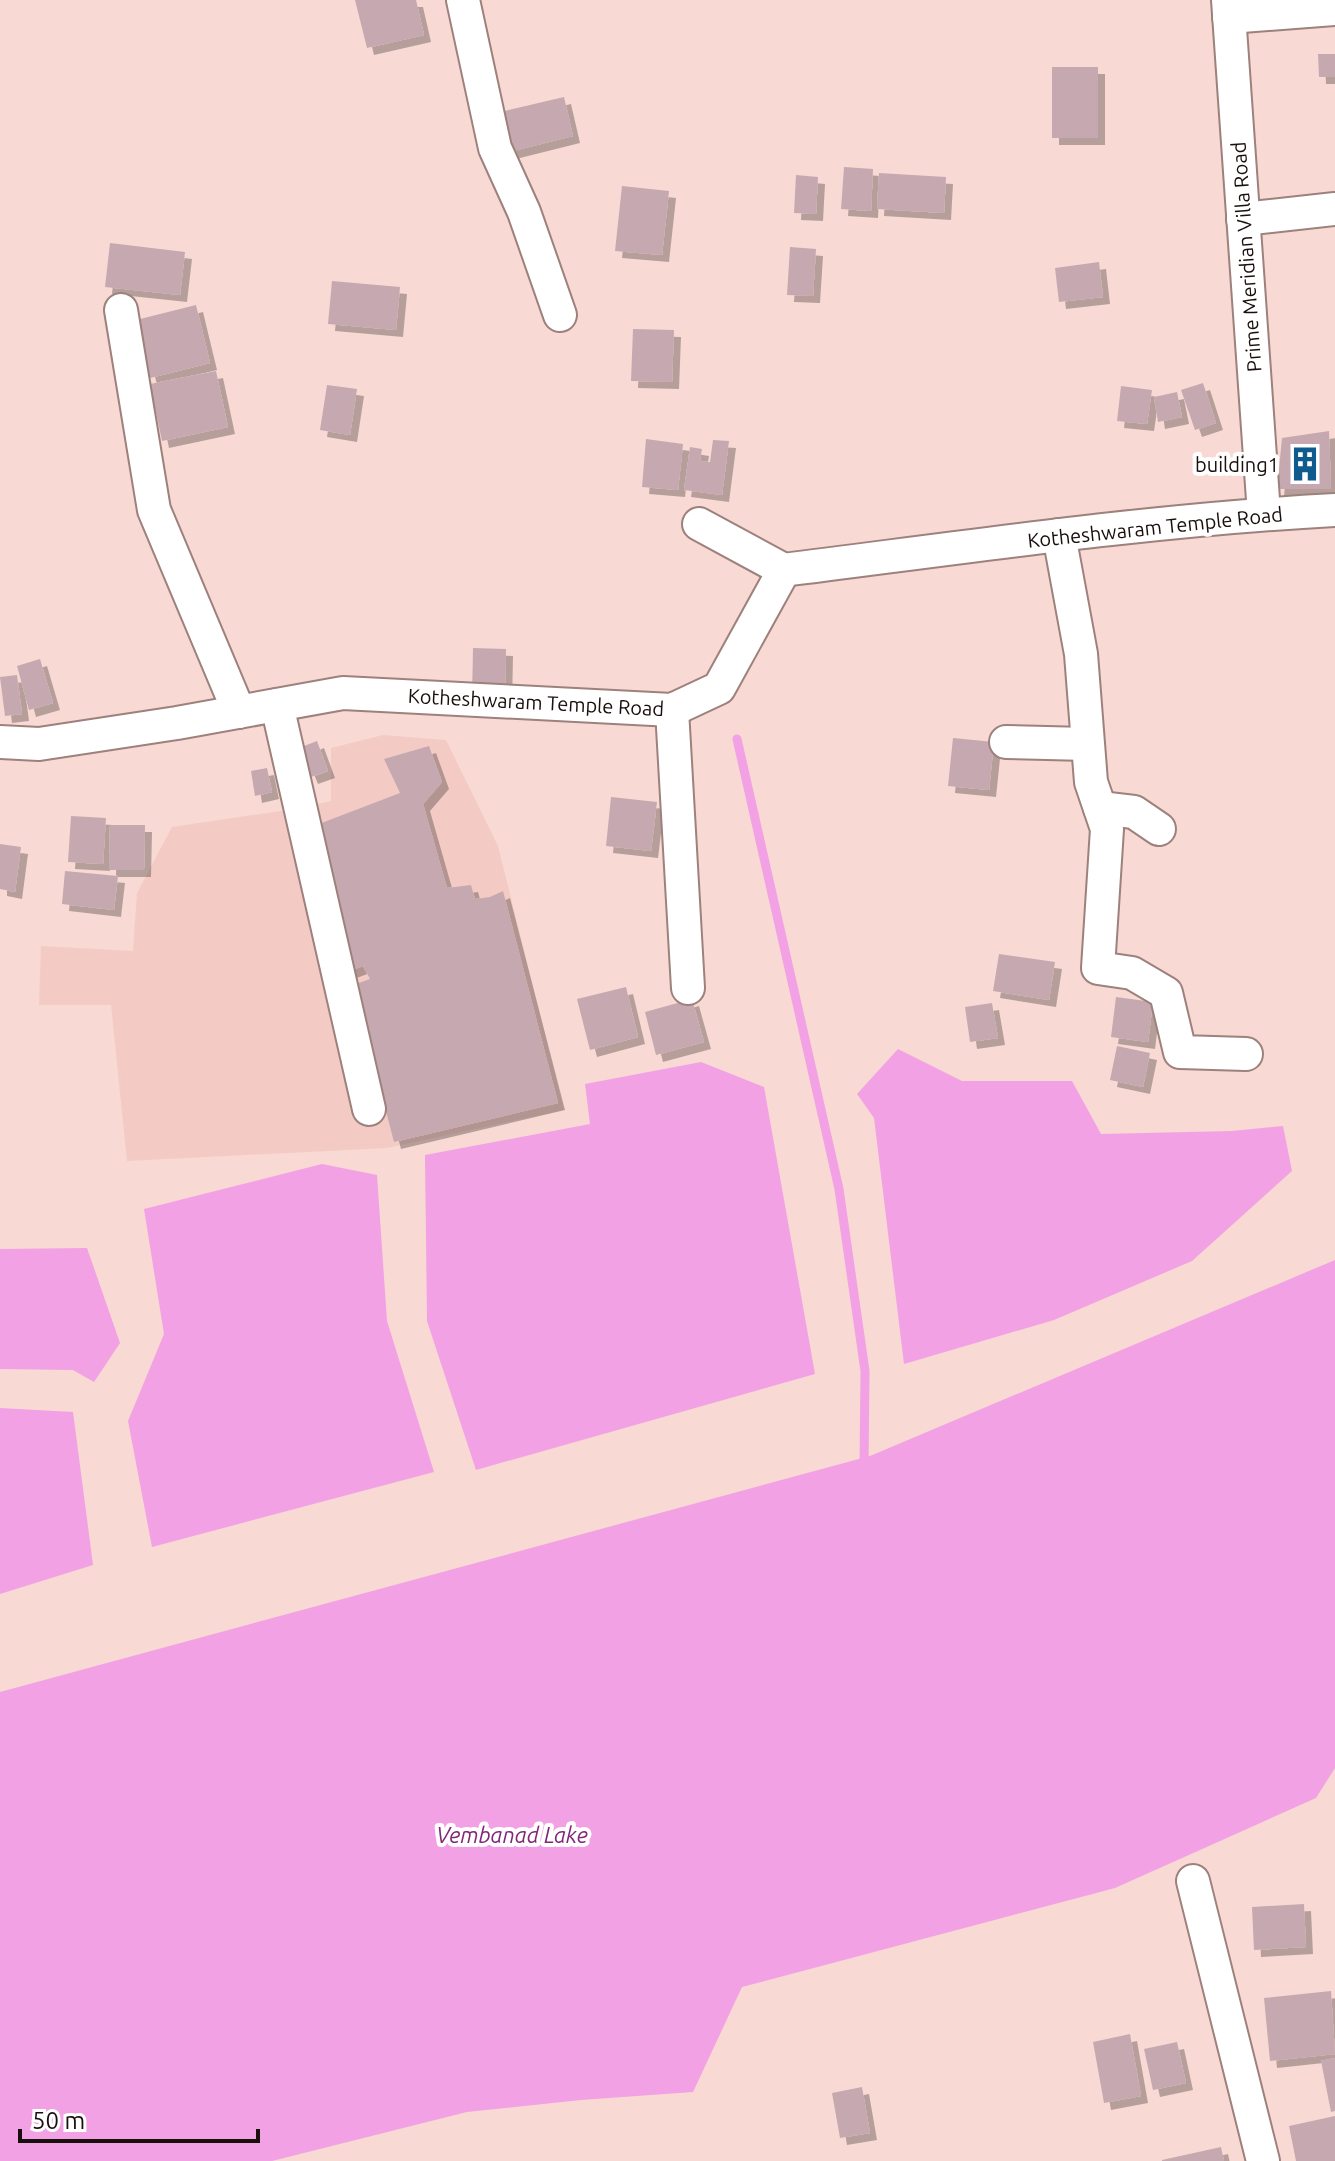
<svg xmlns="http://www.w3.org/2000/svg" width="1335" height="2161" viewBox="0 0 1335 2161" font-family="Ubuntu,sans-serif">
	<style>
		.built { fill: #f3cbc4 }
		.water { fill: #f2a1e5 }
		.lines { fill: none; stroke-linecap: round; stroke-linejoin: round }
		.stream { stroke: #f2a1e5; stroke-width: 9 }
		.building { fill: #c6a9b0; filter: url(#shadow) }
		.minor-casing { stroke: #9d817c; stroke-width: 36 }
		.minor { stroke: #fff; stroke-width: 32 }
		.labels { text-anchor: middle; dominant-baseline: central; stroke-width: 8; stroke-linejoin: round; paint-order: stroke }
		.street-label { font-size: 20px; fill: #190f0d; stroke: #fff }
		.poi-label { font-size: 20px; fill: #190f0d; stroke: #fff; text-anchor: end }
		.water-label { font-size: 22px; font-style: italic; fill: #832679; stroke: #fff }
	</style>
	<defs>
		<filter id="shadow"><feDropShadow dx="7" dy="7" stdDeviation="0" flood-color="#0004"/></filter>
	</defs>
	<rect width="100%" height="100%" fill="#f8d9d3"/>
	<path class="built" d="M383 735 446 740 498 846 564 1110 387 1148 127 1161 111 1005H39L41 946 133 951 137 893 172 827 294 809 331 801V748Z"/>
	<g class="water">
		<path d="M898 1049 962 1081H1072L1101 1134 1232 1131 1283 1126 1292 1171 1192 1261 1054 1320 904 1364 874 1118 857 1094Z"/>
		<path d="M701 1062 764 1087 815 1374 476 1470 427 1321 425 1155 590 1124 585 1084Z"/>
		<path d="M322 1164 377 1175 387 1321 434 1472 152 1547 128 1421 164 1334 144 1209Z"/>
		<path d="M87 1248 120 1343 94 1382 73 1370 0 1369V1249Z"/>
		<path d="M1335 1260V1768L1316 1798 1115 1888 742 1987 693 2092 581 2100 467 2112 272 2161H0V1692L870 1456Z"/>
		<path d="M0 1408 73 1412 93 1565 0 1594Z"/>
	</g>
	<g class="lines">
		<path class="stream" d="M737 739 839 1189 865 1371 864 1468"/>
	</g>
	<g class="building">
		<path d="M355 0H416L424 35 367 48Z"/>
		<path d="M1318 54H1335V77H1319Z"/>
		<rect x="1052" y="67" width="46" height="71"/>
		<path d="M564 97 573 136 509 152 500 112Z"/>
		<path d="M844 167 873 169 871 211 841 209Z"/>
		<path d="M879 173 946 177 944 213 877 209Z"/>
		<path d="M796 175 818 177 816 214 794 213Z"/>
		<path d="M622 186 669 191 662 255 615 251Z"/>
		<path d="M110 243 185 252 180 295 105 287Z"/>
		<path d="M790 247 816 249 813 296 787 295Z"/>
		<path d="M1099 262 1103 297 1059 302 1055 268Z"/>
		<path d="M332 281 400 287 396 330 328 324Z"/>
		<path d="M196 305 210 363 150 378 136 320Z"/>
		<path d="M633 329 674 330 672 382 631 381Z"/>
		<path d="M216 371 228 427 162 441 150 384Z"/>
		<path d="M1203 383 1216 423 1195 430 1181 390Z"/>
		<path d="M327 385 357 389 350 435 320 430Z"/>
		<path d="M1121 386 1152 390 1147 424 1117 421Z"/>
		<path d="M1177 392 1182 417 1158 422 1154 397Z"/>
		<path d="M1329 431 1331 489H1277L1282 438Z"/>
		<path d="M646 439 683 444 678 490 642 487Z"/>
		<path d="M713 440 729 441 722 495 684 490 690 447 702 449 700 461 710 462Z"/>
		<path d="M473 648 506 649 505 698H472Z"/>
		<path d="M40 659 53 703 29 710 17 666Z"/>
		<path d="M17 675 22 714 5 716 0 677Z"/>
		<path d="M953 738 994 742 989 790 948 786Z"/>
		<path d="M317 741 328 771 311 777 299 748Z"/>
		<path d="M429 746 442 782 423 804 447 888 471 885 475 899 490 897 503 891 558 1103 394 1142 353 985 370 979 363 966 347 972 311 827 400 793 384 759Z"/>
		<path d="M267 768 272 792 255 796 251 771Z"/>
		<path d="M611 797 657 802 651 851 606 846Z"/>
		<path d="M71 816 106 818 103 864 68 862Z"/>
		<path d="M110 825H145L144 870H109Z"/>
		<path d="M0 844 21 847 15 892 0 889Z"/>
		<path d="M65 871 118 876 114 910 62 904Z"/>
		<path d="M999 954 1055 962 1049 1000 993 991Z"/>
		<path d="M626 987 638 1037 590 1050 577 999Z"/>
		<path d="M1116 997 1153 1002 1148 1042 1111 1037Z"/>
		<path d="M692 999 704 1042 656 1055 645 1012Z"/>
		<path d="M992 1003 998 1038 970 1042 965 1007Z"/>
		<path d="M1117 1046 1150 1053 1143 1087 1110 1080Z"/>
		<path d="M1304 1904 1306 1947 1254 1950 1252 1907Z"/>
		<path d="M1331 1991 1335 2054 1270 2061 1264 1998Z"/>
		<path d="M1130 2034 1141 2096 1104 2103 1093 2042Z"/>
		<path d="M1177 2042 1186 2083 1153 2090 1144 2049Z"/>
		<path d="M1335 2058V2111L1331 2112 1321 2061Z"/>
		<path d="M862 2087 870 2133 840 2138 832 2093Z"/>
		<path d="M1335 2116V2161H1296L1289 2126Z"/>
		<path d="M1221 2147 1224 2161H1162V2160Z"/>
	</g>
	<g class="lines">
		<g class="minor-casing">
			<g id="minor">
				<path d="M463 0 495 148 524 212 560 315"/>
				<path d="M1228 0 1264 514"/>
				<path d="M1229 17 1335 9"/>
				<path d="M1243 219 1335 209"/>
				<path d="M121 310 154 510 239 712"/>
				<path d="M699 524 784 570"/>
				<path d="M1059 535 1081 654 1091 782 1107 829 1098 968 1132 973 1166 993 1180 1052 1246 1054"/>
				<path d="M277 705 369 1109"/>
				<path d="M672 710 688 988"/>
				<path d="M0 742 39 744 177 723 343 693 672 710 719 688 784 570C967 547 1150 520 1335 510"/>
				<path d="M1006 742 1087 744"/>
				<path d="M1100 808 1134 812 1159 829"/>
				<path d="M1193 1881 1263 2161"/>
			</g>
		</g>
		<use href="#minor" class="minor"/>
	</g>
	<defs>
		<g id="building-bare" transform="scale(2.76)"><path d="M-4-6H4V6H1V3H-1V6H-4ZM-2.5-4.3h1.7v1.8h-1.7ZM.8-4.3h1.7v1.8H.8ZM-2.5-1h1.7V.8h-1.7ZM.8-1h1.7V.8H.8Z" fill="#105b8e" stroke="#fff" stroke-width="2.5" paint-order="stroke"/></g>
	</defs>
	<g fill-rule="evenodd">
		<use href="#building-bare" x="1305" y="464"/>
	</g>
	<g class="labels">
		<g class="street-label">
			<text transform="translate(1246 257) rotate(-94)">Prime Meridian Villa Road</text>
			<text transform="translate(1155 527) rotate(-6)">Kotheshwaram Temple Road</text>
			<text transform="translate(536 702) rotate(3)">Kotheshwaram Temple Road</text>
		</g>
		<g class="poi-label">
			<text x="1279" y="464">building1</text>
		</g>
		<g class="water-label">
			<text x="512" y="1834">Vembanad Lake</text>
		</g>
	</g>
	<path d="M20 2129v12h238v-12" fill="none" stroke="#190f0d" stroke-width="4"/>
	<text x="32" y="2129" font-size="24" fill="#190f0d" stroke="#ffffff" stroke-width="6" paint-order="stroke">50 m</text>
</svg>
